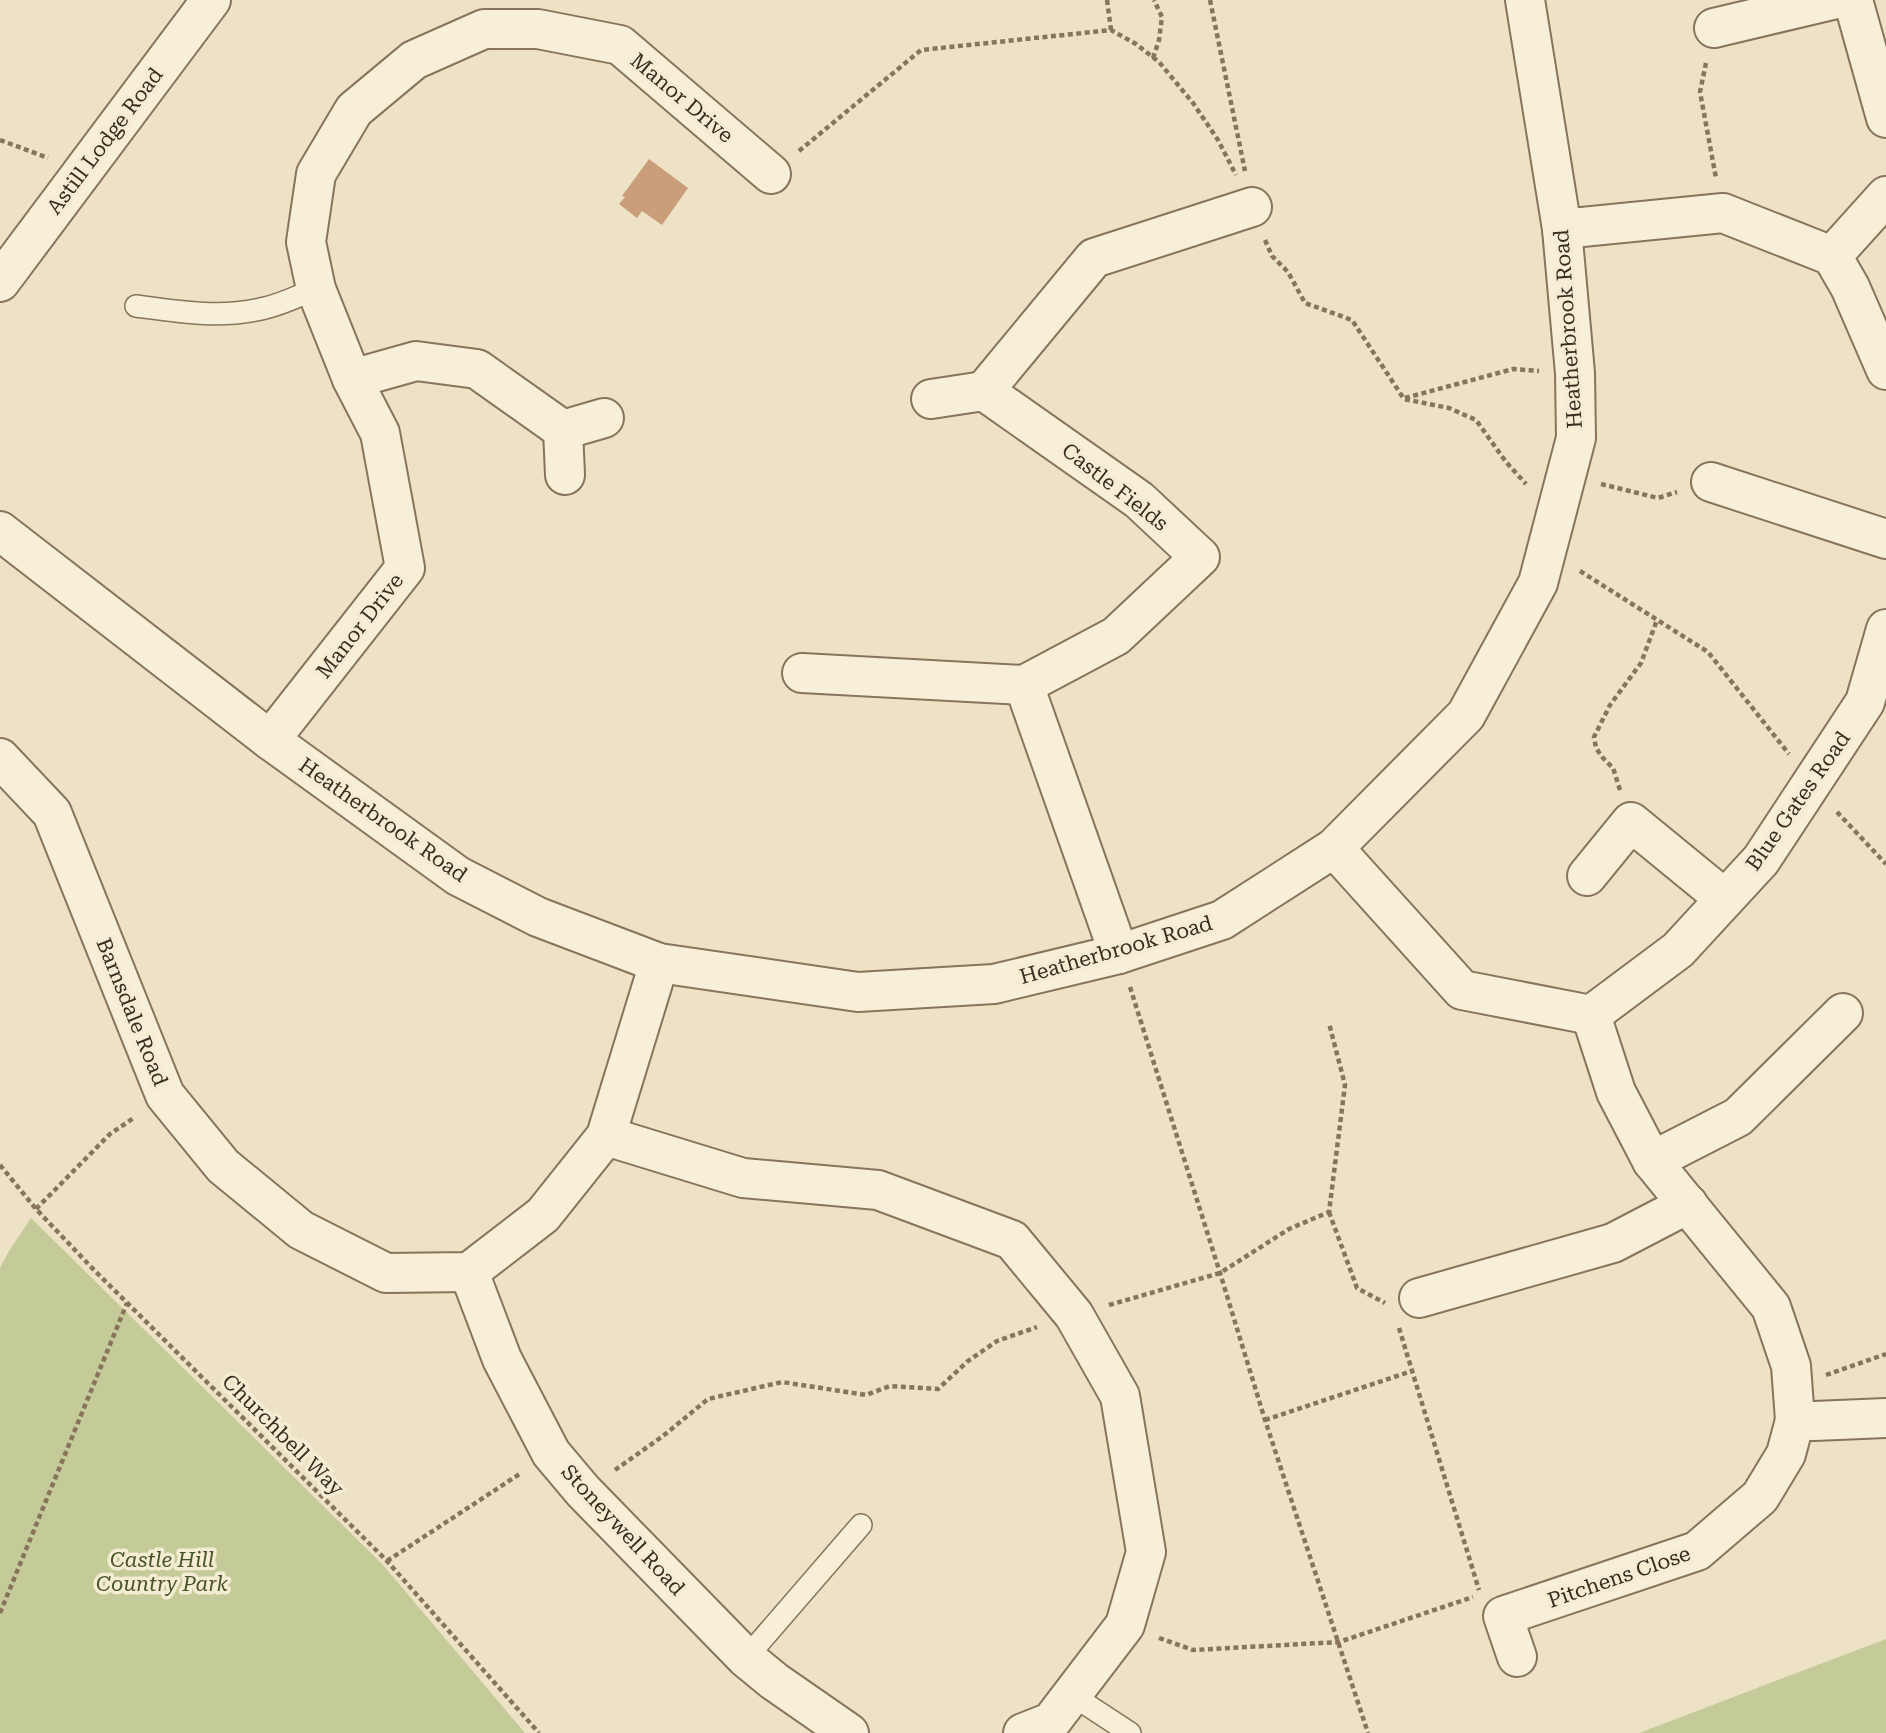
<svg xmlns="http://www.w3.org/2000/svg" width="1886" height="1733" viewBox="0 0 1886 1733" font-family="'Roboto Serif',serif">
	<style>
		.green { fill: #c4cb99 }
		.building { fill: #ca9e7b }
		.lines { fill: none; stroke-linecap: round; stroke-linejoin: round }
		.lane-casing { stroke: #87745b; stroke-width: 24 }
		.street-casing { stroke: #87745b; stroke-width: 42 }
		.path { stroke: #87745b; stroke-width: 4.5; stroke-dasharray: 5 3.5; stroke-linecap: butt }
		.lane { stroke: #f8efd8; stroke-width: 21 }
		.street { stroke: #f8efd8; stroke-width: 38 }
		.labels { text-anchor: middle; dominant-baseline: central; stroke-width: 7; stroke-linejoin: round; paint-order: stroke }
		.street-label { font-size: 21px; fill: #382c1f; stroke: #f5ecd4 }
		.park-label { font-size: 21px; font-style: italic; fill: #475426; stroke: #f5ecd4 }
	</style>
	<rect width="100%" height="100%" fill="#ede2c5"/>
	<g class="green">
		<path d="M31 1218 383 1565 525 1733H0V1268L9 1251Z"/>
		<path d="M1886 1639V1733H1639Z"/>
	</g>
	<path class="building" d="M649 159 688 188 662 225 642 211 637 218 619 204 625 197 622 196Z"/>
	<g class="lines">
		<g class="lane-casing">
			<g id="lane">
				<path d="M136 306C180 312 222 319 265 308 283 304 300 295 316 289"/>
				<path d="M746 1658 861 1525"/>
				<path d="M1072 1695 1130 1733"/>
			</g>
		</g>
		<g class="street-casing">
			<g id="street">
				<path d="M1853 0 1886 118"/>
				<path d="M1714 28 1832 0"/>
				<path d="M1562 229 1723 213 1832 256 1850 287 1886 370"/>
				<path d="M1832 256 1886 196"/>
				<path d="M0 282 211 0"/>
				<path d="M352 379 416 361 477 369 563 430"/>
				<path d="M931 399 984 391"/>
				<path d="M565 475 563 430 604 418"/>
				<path d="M1711 482 1886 539"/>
				<path d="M0 531 270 740 458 876 538 917 659 963 858 992 994 984 1119 954 1222 920 1334 848 1466 715 1538 583 1576 438 1575 373 1562 229 1525 0"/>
				<path d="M802 673 1024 685"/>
				<path d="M270 740 405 568 380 433 352 379 316 289 306 242 316 174 354 110 414 60 484 29H538L620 45 771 174"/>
				<path d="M0 758 52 813 165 1095 223 1166 301 1230 386 1273 469 1272 543 1215 606 1136 659 963"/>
				<path d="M1334 848 1462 990 1591 1015 1678 950 1761 860 1865 702 1886 629"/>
				<path d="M1587 876 1631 822 1725 899"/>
				<path d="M1119 954 1024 685 1116 636 1200 557 1139 500 984 391 1094 258 1252 207"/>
				<path d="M1591 1015 1616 1092 1652 1161 1771 1307 1791 1366 1795 1420 1814 1421 1886 1418"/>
				<path d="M606 1136 743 1178 878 1190 1012 1240 1074 1315 1120 1396 1146 1552 1125 1625 1051 1722 1023 1733"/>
				<path d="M1652 1161 1738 1117 1843 1013"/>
				<path d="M469 1272 502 1359 551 1453 583 1491 746 1658 774 1681 849 1733"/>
				<path d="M1419 1298 1613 1243 1688 1204"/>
				<path d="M1517 1657 1503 1616 1697 1551 1760 1497 1786 1454 1795 1420"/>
			</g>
		</g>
		<g class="path">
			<path d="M1107 0 1111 30"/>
			<path d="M1210 0 1245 171"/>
			<path d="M1153 58 1159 40 1162 17 1154 0"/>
			<path d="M1706 63 1700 92 1716 178"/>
			<path d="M0 140 48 158"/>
			<path d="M799 151 921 50 1111 30 1136 44 1159 62 1193 103 1218 140 1236 175"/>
			<path d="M1265 240 1272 256 1288 272 1305 303 1352 320 1404 399 1449 408 1476 420 1506 462 1526 484"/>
			<path d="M1405 398 1513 369 1539 371"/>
			<path d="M1601 484 1658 498 1677 492"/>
			<path d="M1580 571 1708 652 1789 754"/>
			<path d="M1620 790 1613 768 1603 758 1596 748 1594 737 1610 705 1641 663 1657 620"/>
			<path d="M1837 812 1886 864"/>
			<path d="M1130 987 1220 1273 1265 1420 1368 1733"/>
			<path d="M0 1165 36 1209 94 1270 387 1561 539 1733"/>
			<path d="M36 1209 110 1134 135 1117"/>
			<path d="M1329 1212 1357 1288 1385 1303"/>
			<path d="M1109 1305 1220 1273 1289 1229 1329 1212 1345 1085 1329 1023"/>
			<path d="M1399 1328 1479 1590"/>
			<path d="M1826 1375 1886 1354"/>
			<path d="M1265 1420 1412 1371"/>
			<path d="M615 1470 663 1436 708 1399 782 1382 866 1395 890 1386 938 1389 968 1361 997 1341 1037 1327"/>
			<path d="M387 1561 521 1473"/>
			<path d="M0 1613 127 1303"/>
			<path d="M1159 1638 1193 1650 1339 1642 1473 1597"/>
		</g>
		<use href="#lane" class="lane"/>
		<use href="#street" class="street"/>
	</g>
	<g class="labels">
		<g class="street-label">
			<text transform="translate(682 98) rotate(40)">Manor Drive</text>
			<text transform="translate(105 141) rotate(-53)">Astill Lodge Road</text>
			<text transform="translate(1568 329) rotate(-94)">Heatherbrook Road</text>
			<text transform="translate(1115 487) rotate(38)">Castle Fields</text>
			<text transform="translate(360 626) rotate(-52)">Manor Drive</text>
			<text transform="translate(1798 801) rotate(-55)">Blue Gates Road</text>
			<text transform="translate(383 820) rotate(35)">Heatherbrook Road</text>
			<text transform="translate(1116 950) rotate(-16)">Heatherbrook Road</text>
			<text transform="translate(132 1012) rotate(68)">Barnsdale Road</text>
			<text transform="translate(283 1435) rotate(45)">Churchbell Way</text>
			<text transform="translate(623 1530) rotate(47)">Stoneywell Road</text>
			<text transform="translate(1619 1577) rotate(-19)">Pitchens Close</text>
		</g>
		<g class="park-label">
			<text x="162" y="1560">Castle Hill<tspan x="162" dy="24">Country Park</tspan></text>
		</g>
	</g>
</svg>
